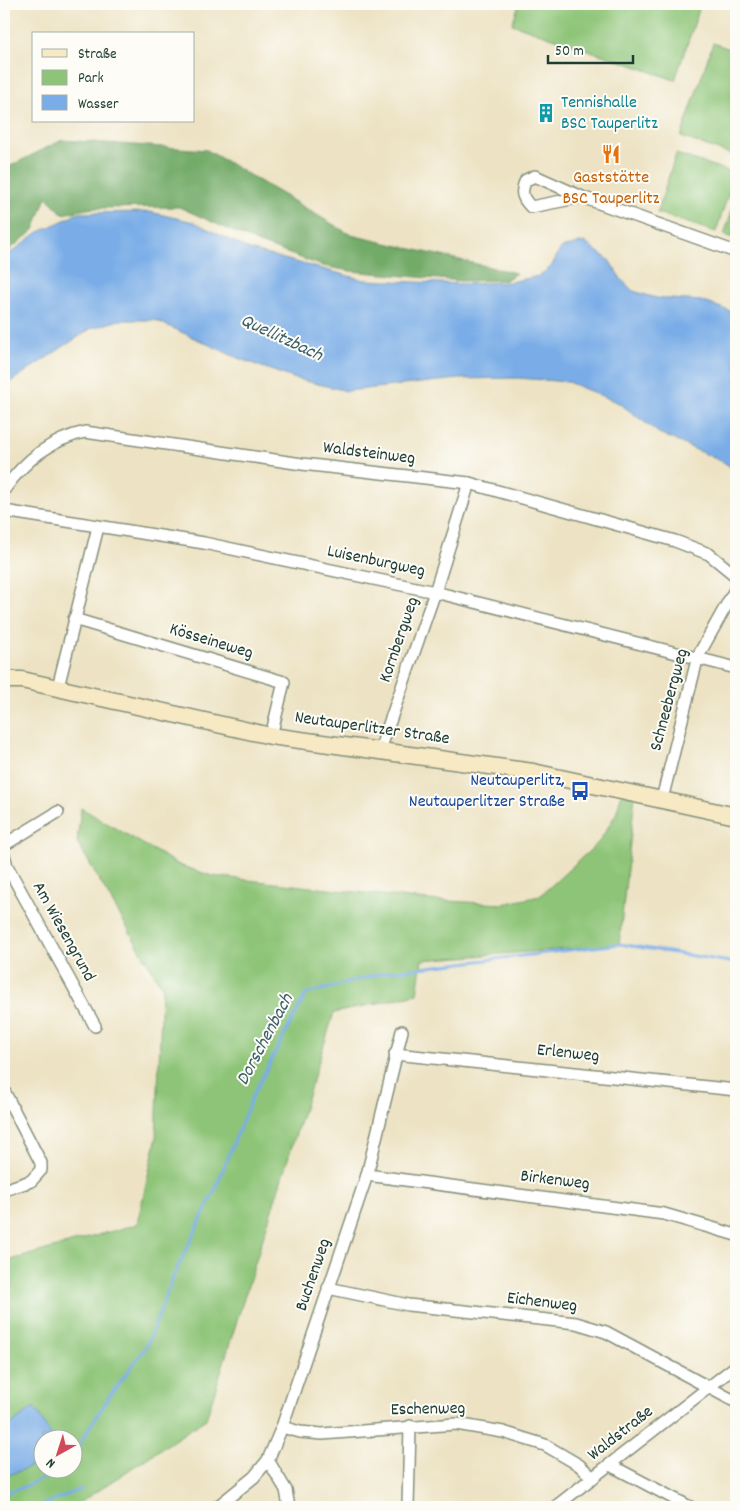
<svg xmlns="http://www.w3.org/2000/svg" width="740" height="1511" viewBox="0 0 740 1511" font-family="Dekko,sans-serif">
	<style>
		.green { fill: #8dc477; stroke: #568056; fill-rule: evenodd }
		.forest { fill: #72aa68; stroke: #48744e }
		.water { fill: #7aade7; stroke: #4c758e }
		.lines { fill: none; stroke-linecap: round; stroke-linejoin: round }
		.stream { stroke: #7aade7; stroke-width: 3 }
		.street-casing { stroke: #86907c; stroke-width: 14 }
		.secondary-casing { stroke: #86907c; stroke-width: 19 }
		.street { stroke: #fff; stroke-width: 11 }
		.secondary { stroke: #f7e9c3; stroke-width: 16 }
		.labels { text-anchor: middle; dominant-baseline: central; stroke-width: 4; stroke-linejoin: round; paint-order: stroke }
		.culture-label { font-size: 18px; fill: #0d838f; stroke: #fdfcf7; text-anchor: start }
		.food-label { font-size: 18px; fill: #c56008; stroke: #fdfcf7 }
		.street-label { font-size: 18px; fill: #1f3d34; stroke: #fdfcf7 }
		.transit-label { font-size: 18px; fill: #164399; stroke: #fdfcf7; text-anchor: end }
		.water-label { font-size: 19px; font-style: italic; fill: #3a5f6a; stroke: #fdfcf7 }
	</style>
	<rect width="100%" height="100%" fill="#fdfcf7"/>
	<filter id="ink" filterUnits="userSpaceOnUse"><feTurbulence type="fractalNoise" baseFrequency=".02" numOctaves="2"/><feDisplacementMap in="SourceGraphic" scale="10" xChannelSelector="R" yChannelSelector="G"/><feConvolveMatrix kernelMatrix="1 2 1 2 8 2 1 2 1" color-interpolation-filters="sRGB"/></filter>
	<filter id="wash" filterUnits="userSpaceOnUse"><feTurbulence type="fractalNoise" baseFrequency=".0096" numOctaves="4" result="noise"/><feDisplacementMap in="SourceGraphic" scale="20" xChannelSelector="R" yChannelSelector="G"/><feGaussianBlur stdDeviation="1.12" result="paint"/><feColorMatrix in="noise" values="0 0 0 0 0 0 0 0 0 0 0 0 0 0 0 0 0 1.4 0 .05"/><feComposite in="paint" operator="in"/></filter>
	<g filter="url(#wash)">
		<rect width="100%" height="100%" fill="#ede3c4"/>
		<g class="green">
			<path d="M519 4H701L675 80 512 24Z"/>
			<path d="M713 43 736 51V156L681 137Z"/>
			<path d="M676 154 735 173 716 232 657 213Z"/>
			<path d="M736 198V239L724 235Z"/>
			<path d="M622 793 635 796 619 945 422 960 417 994 334 1013 206 1419 73 1507H4V1262L137 1224 156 1140 162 987 77 842 81 808 179 865 212 876 427 900 503 904 540 896 599 842 616 814ZM42 1438H72V1468H42Z"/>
		</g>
		<path class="forest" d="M62 140 207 150 351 235 516 273 506 280 461 281 350 271 323 266 259 243 179 207 92 208 63 214 46 197 34 230 4 254V169Z"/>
		<g class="water">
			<path d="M150 212 194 222 250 250 364 280 464 284 510 282 539 276 551 267 561 248 584 242 609 260 621 279 633 291 656 298 701 301 736 313V471L725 463 659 433 619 403 568 382 518 378 458 379 347 391 293 378 240 359 155 320H119L90 329 4 386V258L37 233 79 213Z"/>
			<path d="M34 1407 53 1438H42V1462L4 1477V1430Z"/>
		</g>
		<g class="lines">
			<g class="stream">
				<path d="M72 1462 87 1431 109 1397 146 1347 175 1273 214 1192 252 1097 306 994 387 972 620 944 736 963"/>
				<path d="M4 1493 24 1487 65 1468"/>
				<path d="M38 1507 81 1489"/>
			</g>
		</g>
	</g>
	<g filter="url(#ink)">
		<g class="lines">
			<g class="street-casing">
				<g id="street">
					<path d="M582 197 531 207C522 198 520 192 526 180L535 176 582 197 736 252"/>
					<path d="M4 490C24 461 50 440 85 432L302 464 469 483 675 541 709 554 736 576"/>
					<path d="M4 511 204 543 435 592 736 668"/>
					<path d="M74 619 284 682 271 736"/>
					<path d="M58 687 98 527"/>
					<path d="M380 750 435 592 469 483"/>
					<path d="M662 799 698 656 736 588"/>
					<path d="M4 845 58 812"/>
					<path d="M4 855 7 866 95 1026"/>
					<path d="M395 1054 736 1090"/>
					<path d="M4 1091 41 1163V1170L31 1181 4 1190"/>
					<path d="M367 1175 664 1214 736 1235"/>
					<path d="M328 1288 408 1305 576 1323 606 1332 736 1402"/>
					<path d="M282 1427 300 1432 322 1434 456 1424 503 1432 545 1445 579 1465 593 1478"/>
					<path d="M268 1460 286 1490 289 1507"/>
					<path d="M610 1465 690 1507"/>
					<path d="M217 1507 254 1477 268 1460 282 1427 367 1175 402 1031"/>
					<path d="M408 1507 410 1426"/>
					<path d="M555 1507 736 1366"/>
				</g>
			</g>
			<g class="secondary-casing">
				<path id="secondary" d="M4 680H22L271 736 533 772 736 816"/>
			</g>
			<use href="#street" class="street"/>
			<use href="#secondary" class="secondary"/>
		</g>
	</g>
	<defs>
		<g id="building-bare" transform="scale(1.5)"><path d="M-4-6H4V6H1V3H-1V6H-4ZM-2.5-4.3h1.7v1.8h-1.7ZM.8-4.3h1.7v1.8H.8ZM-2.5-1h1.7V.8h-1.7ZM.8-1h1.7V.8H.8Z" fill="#0f9aa8" stroke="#fdfcf7" stroke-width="2.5" paint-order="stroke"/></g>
		<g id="restaurant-bare" transform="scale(1.5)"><path d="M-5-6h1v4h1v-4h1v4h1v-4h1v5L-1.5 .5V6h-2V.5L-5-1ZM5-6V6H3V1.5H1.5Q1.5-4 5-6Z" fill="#e8710a" stroke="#fdfcf7" stroke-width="2.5" paint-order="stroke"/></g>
		<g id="bus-bare" transform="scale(1.5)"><path d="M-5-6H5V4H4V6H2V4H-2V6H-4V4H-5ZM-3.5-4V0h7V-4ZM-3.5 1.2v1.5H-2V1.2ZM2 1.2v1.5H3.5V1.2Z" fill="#1a4fb4" stroke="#fdfcf7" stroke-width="2.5" paint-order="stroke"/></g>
	</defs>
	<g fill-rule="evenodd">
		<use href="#building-bare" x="546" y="113"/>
		<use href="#restaurant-bare" x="611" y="154"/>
		<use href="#bus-bare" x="580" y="791"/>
	</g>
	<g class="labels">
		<g class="culture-label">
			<text x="561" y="103">Tennishalle<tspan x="561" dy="21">BSC Tauperlitz</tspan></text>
		</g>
		<g class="food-label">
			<text x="611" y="178">Gaststätte<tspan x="611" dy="21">BSC Tauperlitz</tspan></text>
		</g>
		<g class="street-label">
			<text transform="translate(369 454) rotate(7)">Waldsteinweg</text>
			<text transform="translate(376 562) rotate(12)">Luisenburgweg</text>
			<text transform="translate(400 640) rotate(-71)">Kornbergweg</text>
			<text transform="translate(211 642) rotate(17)">Kösseineweg</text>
			<text transform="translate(670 700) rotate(-75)">Schneebergweg</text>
			<text transform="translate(372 729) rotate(8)">Neutauperlitzer Straße</text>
			<text transform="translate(63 932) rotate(61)">Am Wiesengrund</text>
			<text transform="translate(568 1054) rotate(6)">Erlenweg</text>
			<text transform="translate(555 1181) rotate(7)">Birkenweg</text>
			<text transform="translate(314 1275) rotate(-71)">Buchenweg</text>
			<text transform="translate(542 1303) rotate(7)">Eichenweg</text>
			<text transform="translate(428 1410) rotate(-1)">Eschenweg</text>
			<text transform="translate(621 1434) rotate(-38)">Waldstraße</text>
		</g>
		<g class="transit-label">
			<text x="565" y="781">Neutauperlitz,<tspan x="565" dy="21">Neutauperlitzer Straße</tspan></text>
		</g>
		<g class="water-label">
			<text transform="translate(281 339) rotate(25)">Quellitzbach</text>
			<text transform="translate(266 1040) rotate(-62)">Dorschenbach</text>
		</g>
	</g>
	<rect width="740" height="1511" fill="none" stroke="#fdfcf7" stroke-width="20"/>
	<rect x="32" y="32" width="162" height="90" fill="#fdfcf7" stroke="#a4b0a9"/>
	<rect x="42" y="49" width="25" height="8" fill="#f7e9c3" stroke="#a4b0a9"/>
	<text x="78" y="58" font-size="15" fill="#1f3d34">Straße</text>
	<rect x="42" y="70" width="25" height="15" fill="#8dc477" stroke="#a4b0a9"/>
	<text x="78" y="82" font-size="15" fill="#1f3d34">Park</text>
	<rect x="42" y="95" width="25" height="15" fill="#7aade7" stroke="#a4b0a9"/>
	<text x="78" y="108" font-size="15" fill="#1f3d34">Wasser</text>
	<g transform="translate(58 1454) rotate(219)"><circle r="24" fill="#fdfcf7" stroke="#a4b0a9"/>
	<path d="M0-4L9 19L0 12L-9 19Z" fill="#d1495b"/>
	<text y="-8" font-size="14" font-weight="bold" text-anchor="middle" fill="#1f3d34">N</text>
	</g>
	<path d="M548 55v8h85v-8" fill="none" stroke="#1f3d34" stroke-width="2.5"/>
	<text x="555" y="55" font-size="15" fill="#1f3d34" stroke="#fdfcf7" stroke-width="4" paint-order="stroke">50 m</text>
</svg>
